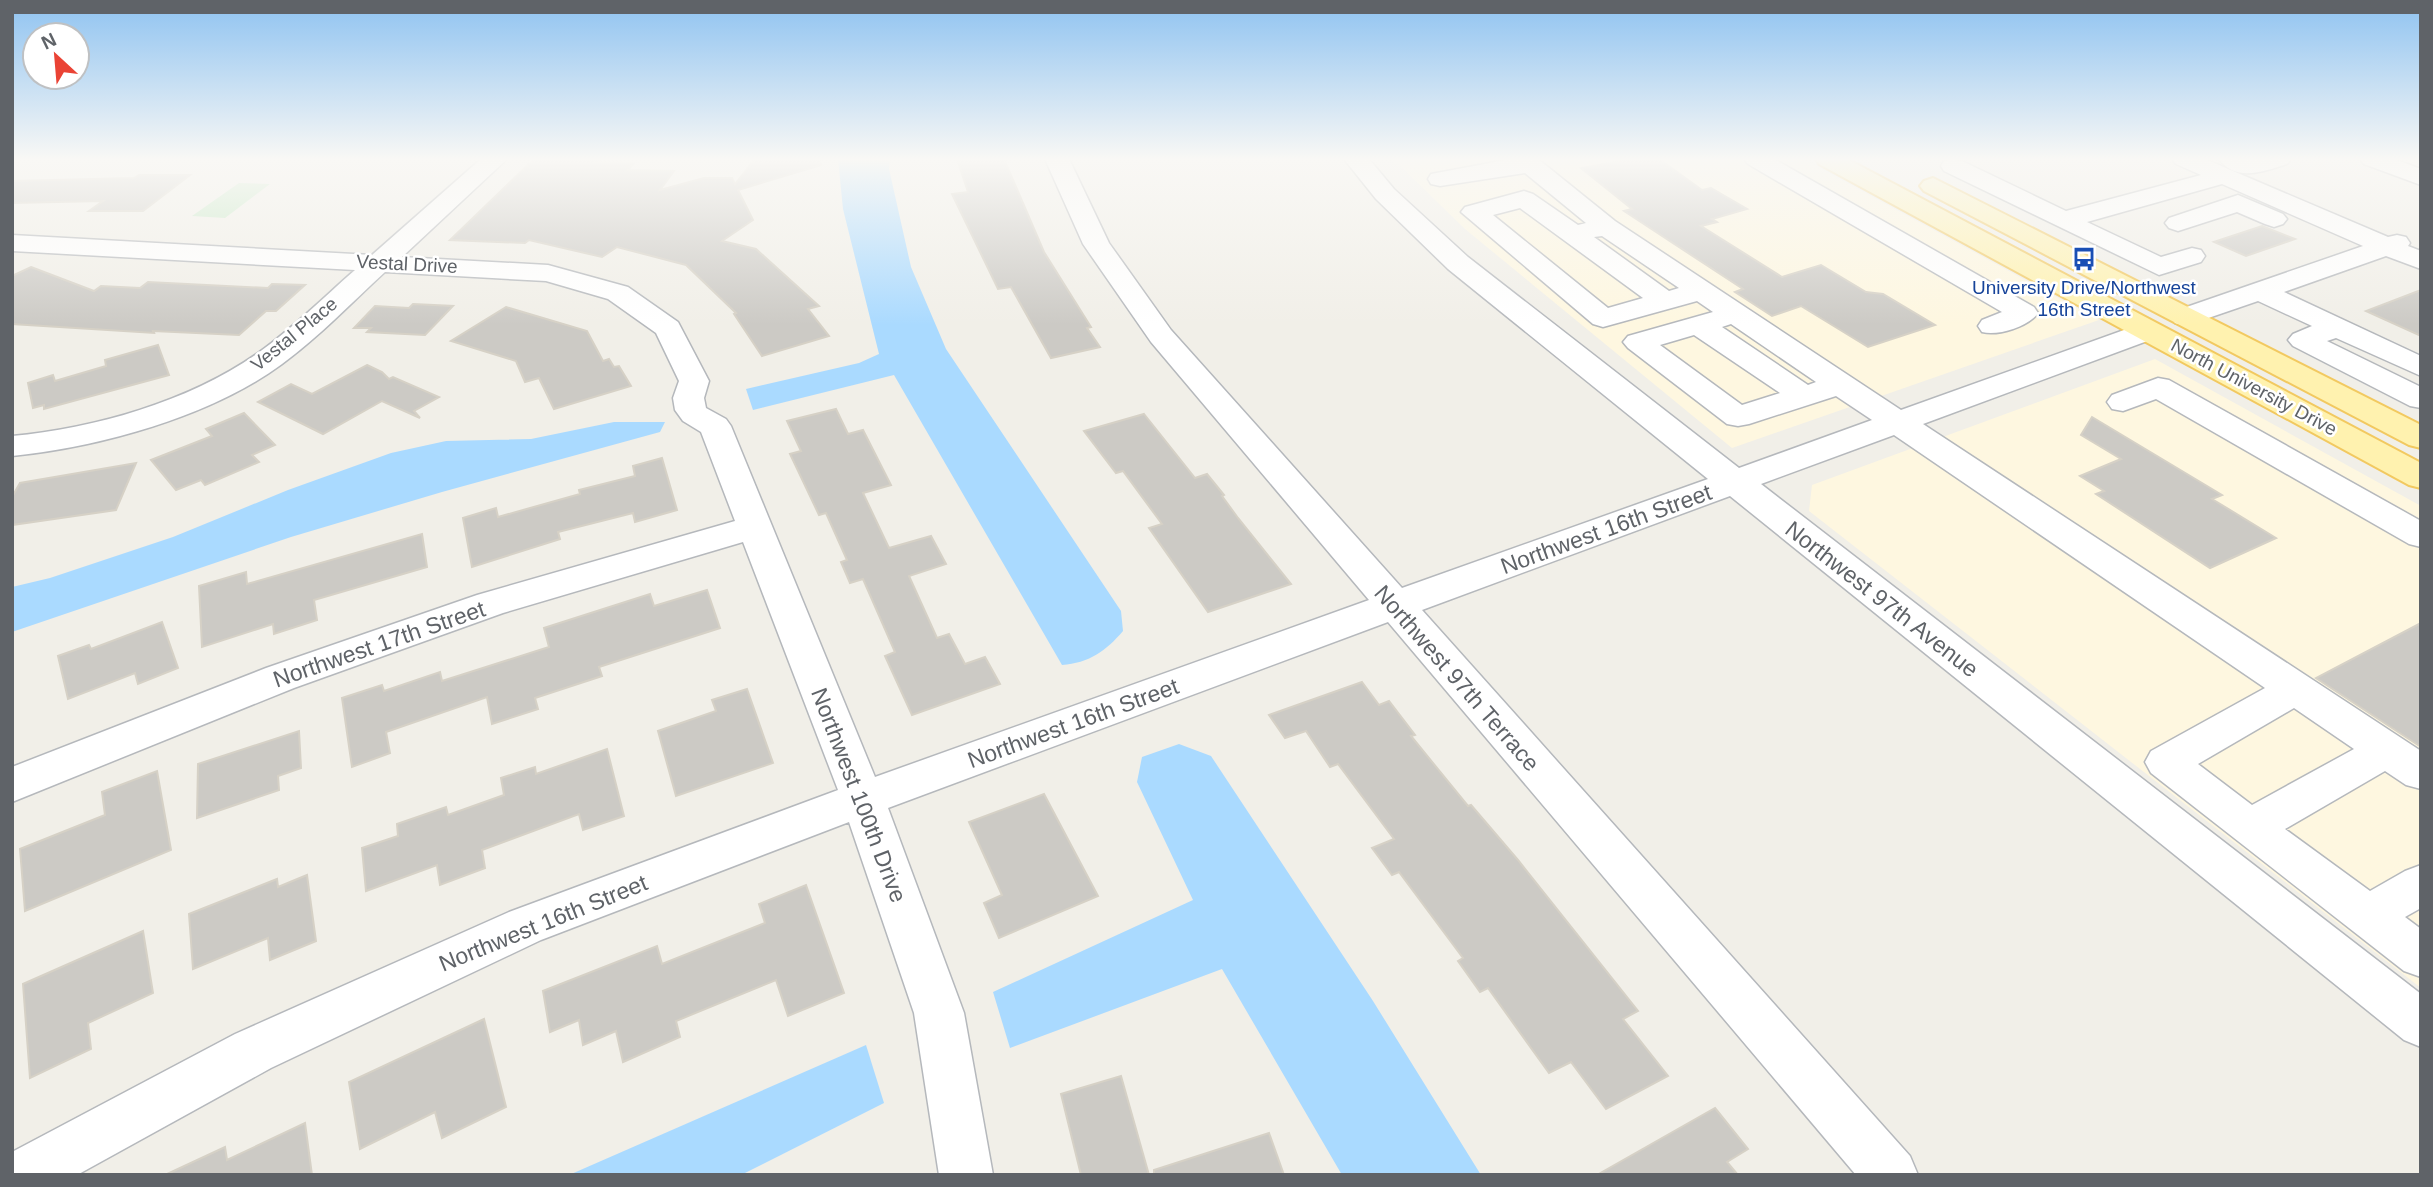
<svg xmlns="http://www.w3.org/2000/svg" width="2433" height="1187" viewBox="0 0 2433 1187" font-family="Arial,sans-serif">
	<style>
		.commercial { fill: #fef7e0 }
		.green { fill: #c5e8c5 }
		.water { fill: #aadaff }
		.building { fill: #cccac5; stroke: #d6d1c6; stroke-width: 2 }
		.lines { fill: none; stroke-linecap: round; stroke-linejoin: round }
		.minor-casing { stroke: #b5b8bc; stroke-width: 3 }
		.major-casing { stroke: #f2c960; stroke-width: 4 }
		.minor { fill: #fff; fill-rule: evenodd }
		.major { fill: #fff2af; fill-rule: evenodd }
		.labels { text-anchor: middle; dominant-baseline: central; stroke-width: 5; stroke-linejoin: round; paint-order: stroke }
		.far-street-label { font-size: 19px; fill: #5f6368; stroke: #fff }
		.far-transit-label { font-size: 19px; fill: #164399; stroke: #fff }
		.street-label { font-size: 23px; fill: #5f6368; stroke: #fff }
	</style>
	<rect width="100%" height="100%" fill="#f1efe8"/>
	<g class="commercial">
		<path d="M1393 159H1803L2099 320 1732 448 1465 229Z"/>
		<path d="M2155 359 2421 506V988L1809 511 1812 485Z"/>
	</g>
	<path class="green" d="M239 183 270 184 225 218 192 216Z"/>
	<g class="water">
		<path d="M838 159H890L889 169 911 267 946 349 1121 611 1123 631C1106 651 1089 663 1062 665L894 375 753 410 746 389 859 363 879 354 843 209Z"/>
		<path d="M614 422H665L660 432 442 492 291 537 12 632V587L50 578 173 537 288 490 391 453 446 441 531 439Z"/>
		<path d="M1179 744 1211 756 1373 1001 1481 1175H1342L1222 969 1010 1048 993 992 1193 900 1137 782 1142 757Z"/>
		<path d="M866 1045 884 1103 741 1175H569Z"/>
	</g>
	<g class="building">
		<path d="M534 159H600L597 162 634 163 628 170 674 171 660 190 704 178H732L735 184 755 159H820L821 165 738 190 753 220 722 241 756 249 819 306 808 309 829 336 762 356 734 314 736 313 686 265 617 247 602 257 529 240 525 243 450 240Z"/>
		<path d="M957 159H1004L1044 252 1091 327 1087 328 1100 347 1051 358 1011 287 998 289 952 194 968 192Z"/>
		<path d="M1632 159H1659L1702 190 1711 188 1747 209 1712 219 1717 222 1701 226 1782 277 1821 265 1866 292 1883 294 1935 325 1868 347 1801 306 1772 316 1735 292 1743 289 1624 211 1632 209 1581 168Z"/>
		<path d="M139 175H190L143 211H89L103 201 12 203V181L134 178Z"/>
		<path d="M2262 226 2295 239 2246 256 2214 242Z"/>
		<path d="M31 267 94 291 101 286 140 288 148 282 268 288 272 284 305 285 276 311H266L239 335 153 331 154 333 12 324V276Z"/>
		<path d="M2421 290V336L2366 311Z"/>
		<path d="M413 304 453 306 425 335 367 332 371 328H354L375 306 409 308Z"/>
		<path d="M506 307 587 331 603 361 609 359 614 367 619 366 631 386 554 409 539 378 525 382 516 361 451 341Z"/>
		<path d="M158 345 169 375 44 409V405L33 408 28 383 53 375 55 381 106 366 105 360Z"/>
		<path d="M367 365 382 372 389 379 393 377 439 397 414 411 420 418 382 401 323 434 258 402 291 384 312 394Z"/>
		<path d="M836 409 848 434 863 430 891 485 863 493 889 548 931 536 946 564 909 576 937 638 949 634 965 664 985 657 1000 684 912 715 885 656 895 652 863 579 850 583 841 562 847 560 826 513 819 515 790 454 801 451 787 421Z"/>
		<path d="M244 413 275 445 252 455 259 462 205 485 201 480 176 490 151 460 212 436 206 429Z"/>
		<path d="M1144 414 1195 478 1207 474 1224 495 1222 496 1238 518 1291 584 1208 612 1149 528 1162 524 1123 471 1116 473 1084 431Z"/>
		<path d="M2092 417 2222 495 2212 499 2276 538 2210 568 2096 494 2104 491 2080 476 2121 459 2081 435Z"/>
		<path d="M662 458 677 510 635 522 633 513 558 532 560 539 472 567 463 518 496 508 498 517 580 494 579 490 635 476 633 466Z"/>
		<path d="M136 463 116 510 12 525V497L20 483Z"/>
		<path d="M422 534 427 567 314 600 317 620 274 634 273 624 202 647 199 586 246 572 247 584Z"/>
		<path d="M707 590 720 628 599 667 602 676 535 698 538 709 492 724 487 697 386 732 390 753 352 767 342 698 382 685 384 691 440 672 442 681 549 647 544 628 650 594 654 606Z"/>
		<path d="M162 622 178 668 138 684 135 673 68 699 58 656 89 645 91 649Z"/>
		<path d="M2421 623V747L2316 678Z"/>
		<path d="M1362 682 1379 705 1389 701 1415 735 1411 736 1468 806 1471 805 1518 860 1638 1011 1623 1019 1668 1076 1606 1109 1571 1062 1549 1073 1488 988 1480 992 1458 961 1463 958 1399 872 1392 875 1372 848 1394 839 1338 764 1330 767 1306 731 1285 738 1269 715Z"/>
		<path d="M747 689 773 763 676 796 658 731 716 711 712 700Z"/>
		<path d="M299 731 301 768 278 776 279 790 197 818 198 764Z"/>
		<path d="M607 749 624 816 583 830 579 814 482 850 485 868 440 885 437 865 366 891 362 848 398 836 397 824 446 807 448 815 504 795 501 778 535 767 536 774Z"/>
		<path d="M157 771 171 850 25 911 20 849 105 815 102 792Z"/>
		<path d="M1044 794 1098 896 999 938 984 903 1002 895 969 822Z"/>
		<path d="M307 875 316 941 270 960 268 938 193 969 189 914 277 879 278 887Z"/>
		<path d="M806 885 844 993 788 1016 776 980 676 1021 680 1037 623 1062 616 1031 583 1045 579 1020 550 1032 543 991 657 946 662 964 765 923 759 904Z"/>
		<path d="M143 931 153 993 88 1023 91 1049 30 1078 23 984Z"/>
		<path d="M484 1019 506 1107 442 1138 435 1112 360 1149 349 1082Z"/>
		<path d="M1121 1076 1149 1175H1081L1061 1094Z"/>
		<path d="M1715 1108 1748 1149 1727 1162 1738 1175H1597Z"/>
		<path d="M305 1123 312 1175H165L225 1147 227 1160Z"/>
		<path d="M1269 1133 1284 1175H1154V1170Z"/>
	</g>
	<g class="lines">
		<g class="minor-casing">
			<g id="minor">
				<path d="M481 159H507L402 257 548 265 628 287 678 322 709 381 704 398 706 408 726 419 731 426 875 777 1369 600 1151 342 1083 244 1045 159H1069L1109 243 1171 330 1402 588 1708 479 1448 269 1376 199 1344 159H1369L1394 189 1468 257 1739 468 1872 420 1836 396 1749 424 1738 426 1727 424 1628 348 1623 342 1628 336 1713 312 1697 301 1603 327 1593 324 1461 212 1465 207 1524 191 1533 194 1578 225 1586 223 1525 173 1440 186 1431 184 1428 179 1431 174 1511 159H1538L1615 221 1901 410 2138 325 2148 322 2158 325 2163 331 2158 337 1923 424 2421 751V789L2406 785 2385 771 2285 829 2370 891 2405 871 2421 865V908L2405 917 2421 929V977L2404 971 2151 773 2145 762 2151 751 2265 688 1894 435 1761 484 2421 994V1047L2404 1040 1730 496 1422 610 1910 1156 1918 1175H1856L1388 622 888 808 964 1013 993 1175H939L914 1013 849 822 541 940 271 1068 77 1175H12V1152L235 1034 509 912 838 790 743 542 503 613 294 688 12 802V767L266 668 477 595 735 521 701 432 683 421 675 410 673 398 679 381 656 333 608 299 546 281 385 272C351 303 319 337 282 364 210 417 99 447 12 456V436C95 428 188 402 258 353 292 329 323 298 355 270L12 251V235L372 255ZM1520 208 1643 298 1608 308 1493 215ZM1602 236 1679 288 1669 291 1594 237ZM1731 324 1816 382 1808 385 1722 327ZM1694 335 1780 393 1742 405 1660 345ZM2294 708 2354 749 2252 805 2198 764Z"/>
				<path d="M1744 159H1774L2034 307 2038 313C2028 327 1998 336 1982 332L1978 326 1982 320 2002 312 1748 164Z"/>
				<path d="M1952 159 1962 161 2066 211 2201 175 2176 164 2172 159H2205L2388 237 2397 235 2406 237 2410 243 2408 246 2421 251V269L2386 256 2284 292 2421 356V376L2336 338 2327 341 2421 387V408L2410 406 2293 346 2288 340 2293 334 2312 326 2258 301 2185 326 2175 323 2171 317 2175 311 2363 246 2222 184 2087 222 2161 257 2192 248 2201 250 2205 256 2201 262 2159 275 1944 171 1941 166 1944 161Z"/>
				<path d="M2219 159H2291L2287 164C2265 171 2236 183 2219 159Z"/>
				<path d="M2360 159H2394L2421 169V185L2364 164Z"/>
				<path d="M2238 195 2283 214 2287 219 2283 224 2274 227 2265 224 2237 212 2178 231 2169 228 2165 223 2169 218Z"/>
				<path d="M2158 378 2169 380 2421 521V547L2409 544 2156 399 2123 411 2112 409 2107 402 2112 395Z"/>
			</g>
		</g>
		<g class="major-casing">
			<g id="major">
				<path d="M1816 159H1847L2421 463V488L2409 485 1819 164Z"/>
				<path d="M1933 178 2421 425V448L2409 445 1924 191 1920 186 1924 181Z"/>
			</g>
		</g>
		<use href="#minor" class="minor"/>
		<use href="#major" class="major"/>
	</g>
	<linearGradient id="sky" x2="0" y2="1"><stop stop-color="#8fc3f1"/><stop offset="0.49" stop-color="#f9f8f5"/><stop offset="1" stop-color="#f9f8f5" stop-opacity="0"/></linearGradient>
	<rect width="2433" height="325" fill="url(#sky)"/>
	<defs>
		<g id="bus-bare" transform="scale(1.89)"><path d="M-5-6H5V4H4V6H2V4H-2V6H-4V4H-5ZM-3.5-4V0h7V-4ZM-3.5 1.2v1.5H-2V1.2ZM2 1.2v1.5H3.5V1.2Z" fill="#1a4fb4" stroke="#fff" stroke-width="2.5" paint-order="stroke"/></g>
	</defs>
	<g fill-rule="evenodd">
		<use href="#bus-bare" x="2084" y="259"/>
	</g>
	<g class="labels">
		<g class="far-street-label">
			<text transform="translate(407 264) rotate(3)">Vestal Drive</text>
			<text transform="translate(294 334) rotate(-39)">Vestal Place</text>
			<text transform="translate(2254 387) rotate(28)">North University Drive</text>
		</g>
		<g class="far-transit-label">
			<text x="2084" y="287">University Drive/Northwest<tspan x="2084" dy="22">16th Street</tspan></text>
		</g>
		<g class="street-label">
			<text transform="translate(1606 529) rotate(-20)">Northwest 16th Street</text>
			<text transform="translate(1882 599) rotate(38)">Northwest 97th Avenue</text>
			<text transform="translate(379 644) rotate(-19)">Northwest 17th Street</text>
			<text transform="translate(1457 678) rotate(49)">Northwest 97th Terrace</text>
			<text transform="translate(1073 723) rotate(-20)">Northwest 16th Street</text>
			<text transform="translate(859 795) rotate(69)">Northwest 100th Drive</text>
			<text transform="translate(543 923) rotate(-22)">Northwest 16th Street</text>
		</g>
	</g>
	<rect width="2433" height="1187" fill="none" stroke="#5f6368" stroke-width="28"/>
	<g transform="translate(56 56) rotate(334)"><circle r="33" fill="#ffffff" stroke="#bfc1c3" stroke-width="2"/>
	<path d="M0-5L12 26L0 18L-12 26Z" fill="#ea4335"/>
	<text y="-10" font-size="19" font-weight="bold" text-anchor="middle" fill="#5f6368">N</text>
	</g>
</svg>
